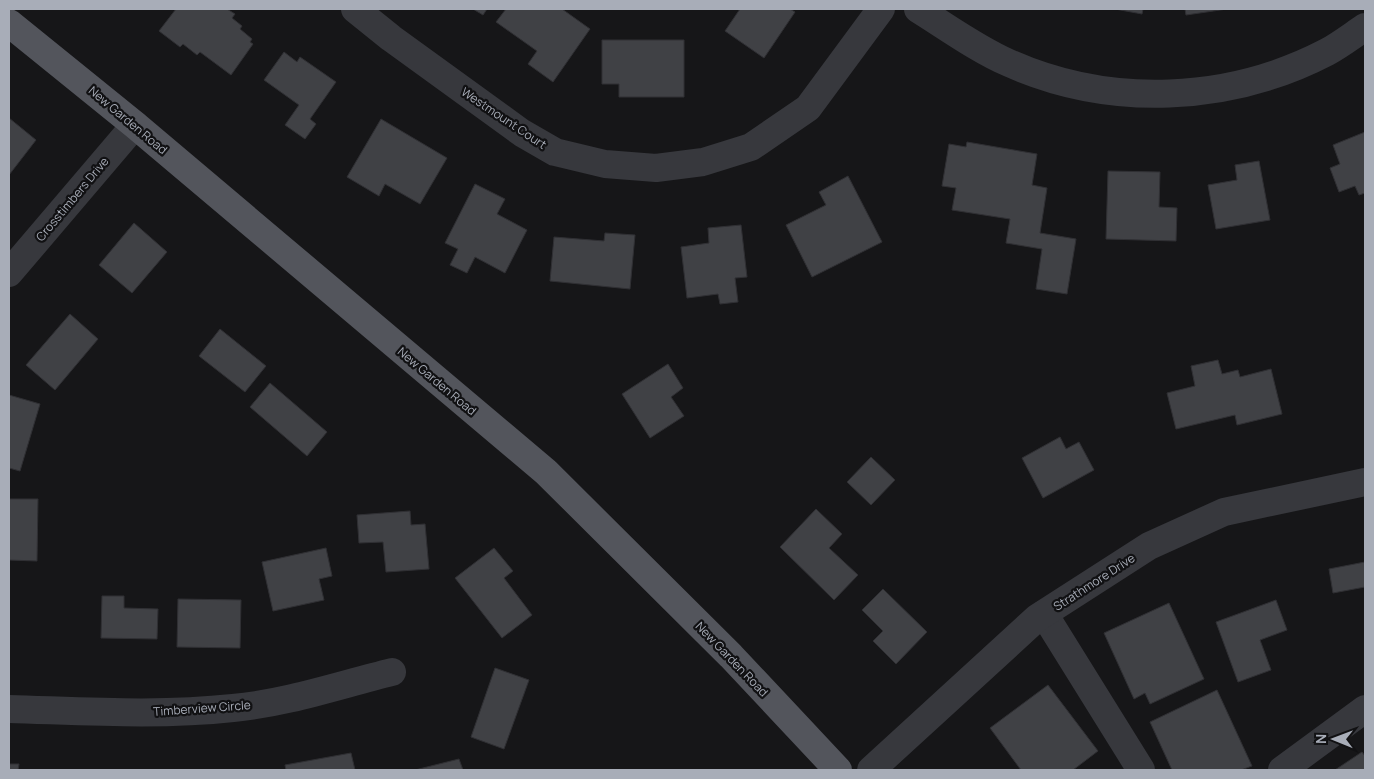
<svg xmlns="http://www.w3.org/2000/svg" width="1374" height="779" viewBox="0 0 1374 779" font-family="Manrope,sans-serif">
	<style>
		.building { fill: #404145; stroke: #303034 }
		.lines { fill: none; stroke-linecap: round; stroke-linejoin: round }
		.minor { stroke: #37383d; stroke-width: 28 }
		.major { stroke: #53555c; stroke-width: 28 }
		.labels { text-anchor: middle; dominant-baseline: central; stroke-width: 4.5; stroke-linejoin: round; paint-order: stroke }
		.street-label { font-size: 12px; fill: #a8adb8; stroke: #111113 }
	</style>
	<rect width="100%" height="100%" fill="#161618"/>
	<g class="building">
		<path d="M176 9H227L235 14 232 18 242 26 240 29 252 39 250 42 253 44 231 75 200 52 197 55 183 44 180 47 159 31Z"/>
		<path d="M473 9H487L483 15Z"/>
		<path d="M506 9H562L590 29 553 82 528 64 537 51 496 22Z"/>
		<path d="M740 9H790L795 12 764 58 725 31Z"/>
		<path d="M1115 9H1143L1142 14Z"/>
		<path d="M1185 9H1227L1186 15Z"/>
		<path d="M602 40H684V97H619V84H602Z"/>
		<path d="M284 52 297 62 300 57 336 82 310 119 316 124 305 139 285 125 299 105 264 80Z"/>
		<path d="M9 118 36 140 9 175Z"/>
		<path d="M381 119 447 158 420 204 385 184 379 196 347 177Z"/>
		<path d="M1365 132V193L1359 195 1355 186 1339 192 1330 168 1340 164 1333 145Z"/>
		<path d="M967 142 1037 154 1032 185 1047 188 1040 233 1076 239 1067 294 1036 289 1042 249 1006 243 1010 219 952 210 956 188 942 186 949 144 966 147Z"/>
		<path d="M1259 161 1270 220 1216 229 1208 185 1237 180 1235 165Z"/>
		<path d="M1108 171 1160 172 1159 207 1177 208 1176 241 1106 239Z"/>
		<path d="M848 176 882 242 812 277 786 225 826 205 819 192Z"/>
		<path d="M475 184 505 199 497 214 527 230 505 273 475 257 467 273 450 265 458 249 445 243Z"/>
		<path d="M134 223 167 252 132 293 99 265Z"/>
		<path d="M741 225 747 277 735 278 738 302 720 304 718 294 687 298 681 247 709 243 708 228Z"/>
		<path d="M605 233 635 235 630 289 550 281 554 237 604 241Z"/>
		<path d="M70 314 98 339 55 390 26 365Z"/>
		<path d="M220 329 266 366 245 392 199 356Z"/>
		<path d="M1218 360 1222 374 1238 370 1240 377 1271 369 1282 414 1237 425 1235 415 1176 429 1167 393 1195 386 1191 366Z"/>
		<path d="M668 364 683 388 671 397 684 416 650 438 622 394Z"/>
		<path d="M270 383 327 432 307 456 250 407Z"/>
		<path d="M9 395 40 404 20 471 9 468Z"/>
		<path d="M1060 437 1066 449 1079 442 1094 470 1043 498 1022 458Z"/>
		<path d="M871 457 895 480 871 505 847 482Z"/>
		<path d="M9 499H38L37 561 9 560Z"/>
		<path d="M816 509 842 534 829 548 858 575 834 600 780 547Z"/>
		<path d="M410 511 411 525 425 524 429 569 386 572 383 542 359 543 357 515Z"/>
		<path d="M326 548 332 576 319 579 324 600 273 611 262 562Z"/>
		<path d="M494 548 513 571 504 578 532 615 502 638 455 578Z"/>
		<path d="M1365 562V587L1333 593 1329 569Z"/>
		<path d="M883 589 927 632 896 664 873 641 883 631 862 610Z"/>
		<path d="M102 596H124V608L158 609 157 639 101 638Z"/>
		<path d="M178 599 241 600 240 648 177 647Z"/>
		<path d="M1276 600 1287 630 1260 640 1271 670 1238 682 1216 622Z"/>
		<path d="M1169 603 1204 679 1150 704 1145 693 1134 699 1104 633Z"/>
		<path d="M495 668 529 680 504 749 471 737Z"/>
		<path d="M1048 685 1098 751 1073 770H1021L990 728Z"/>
		<path d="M1217 690 1252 766 1241 770H1172L1150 722Z"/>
		<path d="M1362 752 1365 756V770H1335Z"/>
		<path d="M351 753 355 770H286L285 765Z"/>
		<path d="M459 759 463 770H415Z"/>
		<path d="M9 764H19L18 770H9Z"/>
	</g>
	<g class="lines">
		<g class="minor">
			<path d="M355 9 391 38 522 133 555 152 605 164 656 168 703 162 751 147 808 108 881 9"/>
			<path d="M918 9C947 27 977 49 1009 63 1110 108 1229 103 1327 52 1340 45 1353 35 1365 27"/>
			<path d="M9 273 135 125"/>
			<path d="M1044 614 1141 770"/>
			<path d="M9 709C83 711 159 716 233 708 287 703 339 685 392 672"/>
			<path d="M871 770 1037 618 1149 546 1224 512 1365 482"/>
			<path d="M1282 770 1365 709"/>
		</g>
		<path class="major" d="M9 23 135 125 546 472 731 656 838 770"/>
	</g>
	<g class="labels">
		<g class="street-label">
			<text transform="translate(504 118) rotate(34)">Westmount Court</text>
			<text transform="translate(128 120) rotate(40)">New Garden Road</text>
			<text transform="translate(72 199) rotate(-50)">Crosstimbers Drive</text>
			<text transform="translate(437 381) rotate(40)">New Garden Road</text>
			<text transform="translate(1094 582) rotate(-33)">Strathmore Drive</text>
			<text transform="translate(732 659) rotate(46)">New Garden Road</text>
			<text transform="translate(202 708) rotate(-4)">Timberview Circle</text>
		</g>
	</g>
	<rect width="1374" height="779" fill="none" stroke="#a8adb8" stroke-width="20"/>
	<g transform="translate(1334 739) rotate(271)" stroke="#111113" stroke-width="4" paint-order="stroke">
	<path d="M0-4L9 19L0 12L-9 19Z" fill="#a8adb8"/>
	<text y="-8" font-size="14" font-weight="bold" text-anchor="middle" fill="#a8adb8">N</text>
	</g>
</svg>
